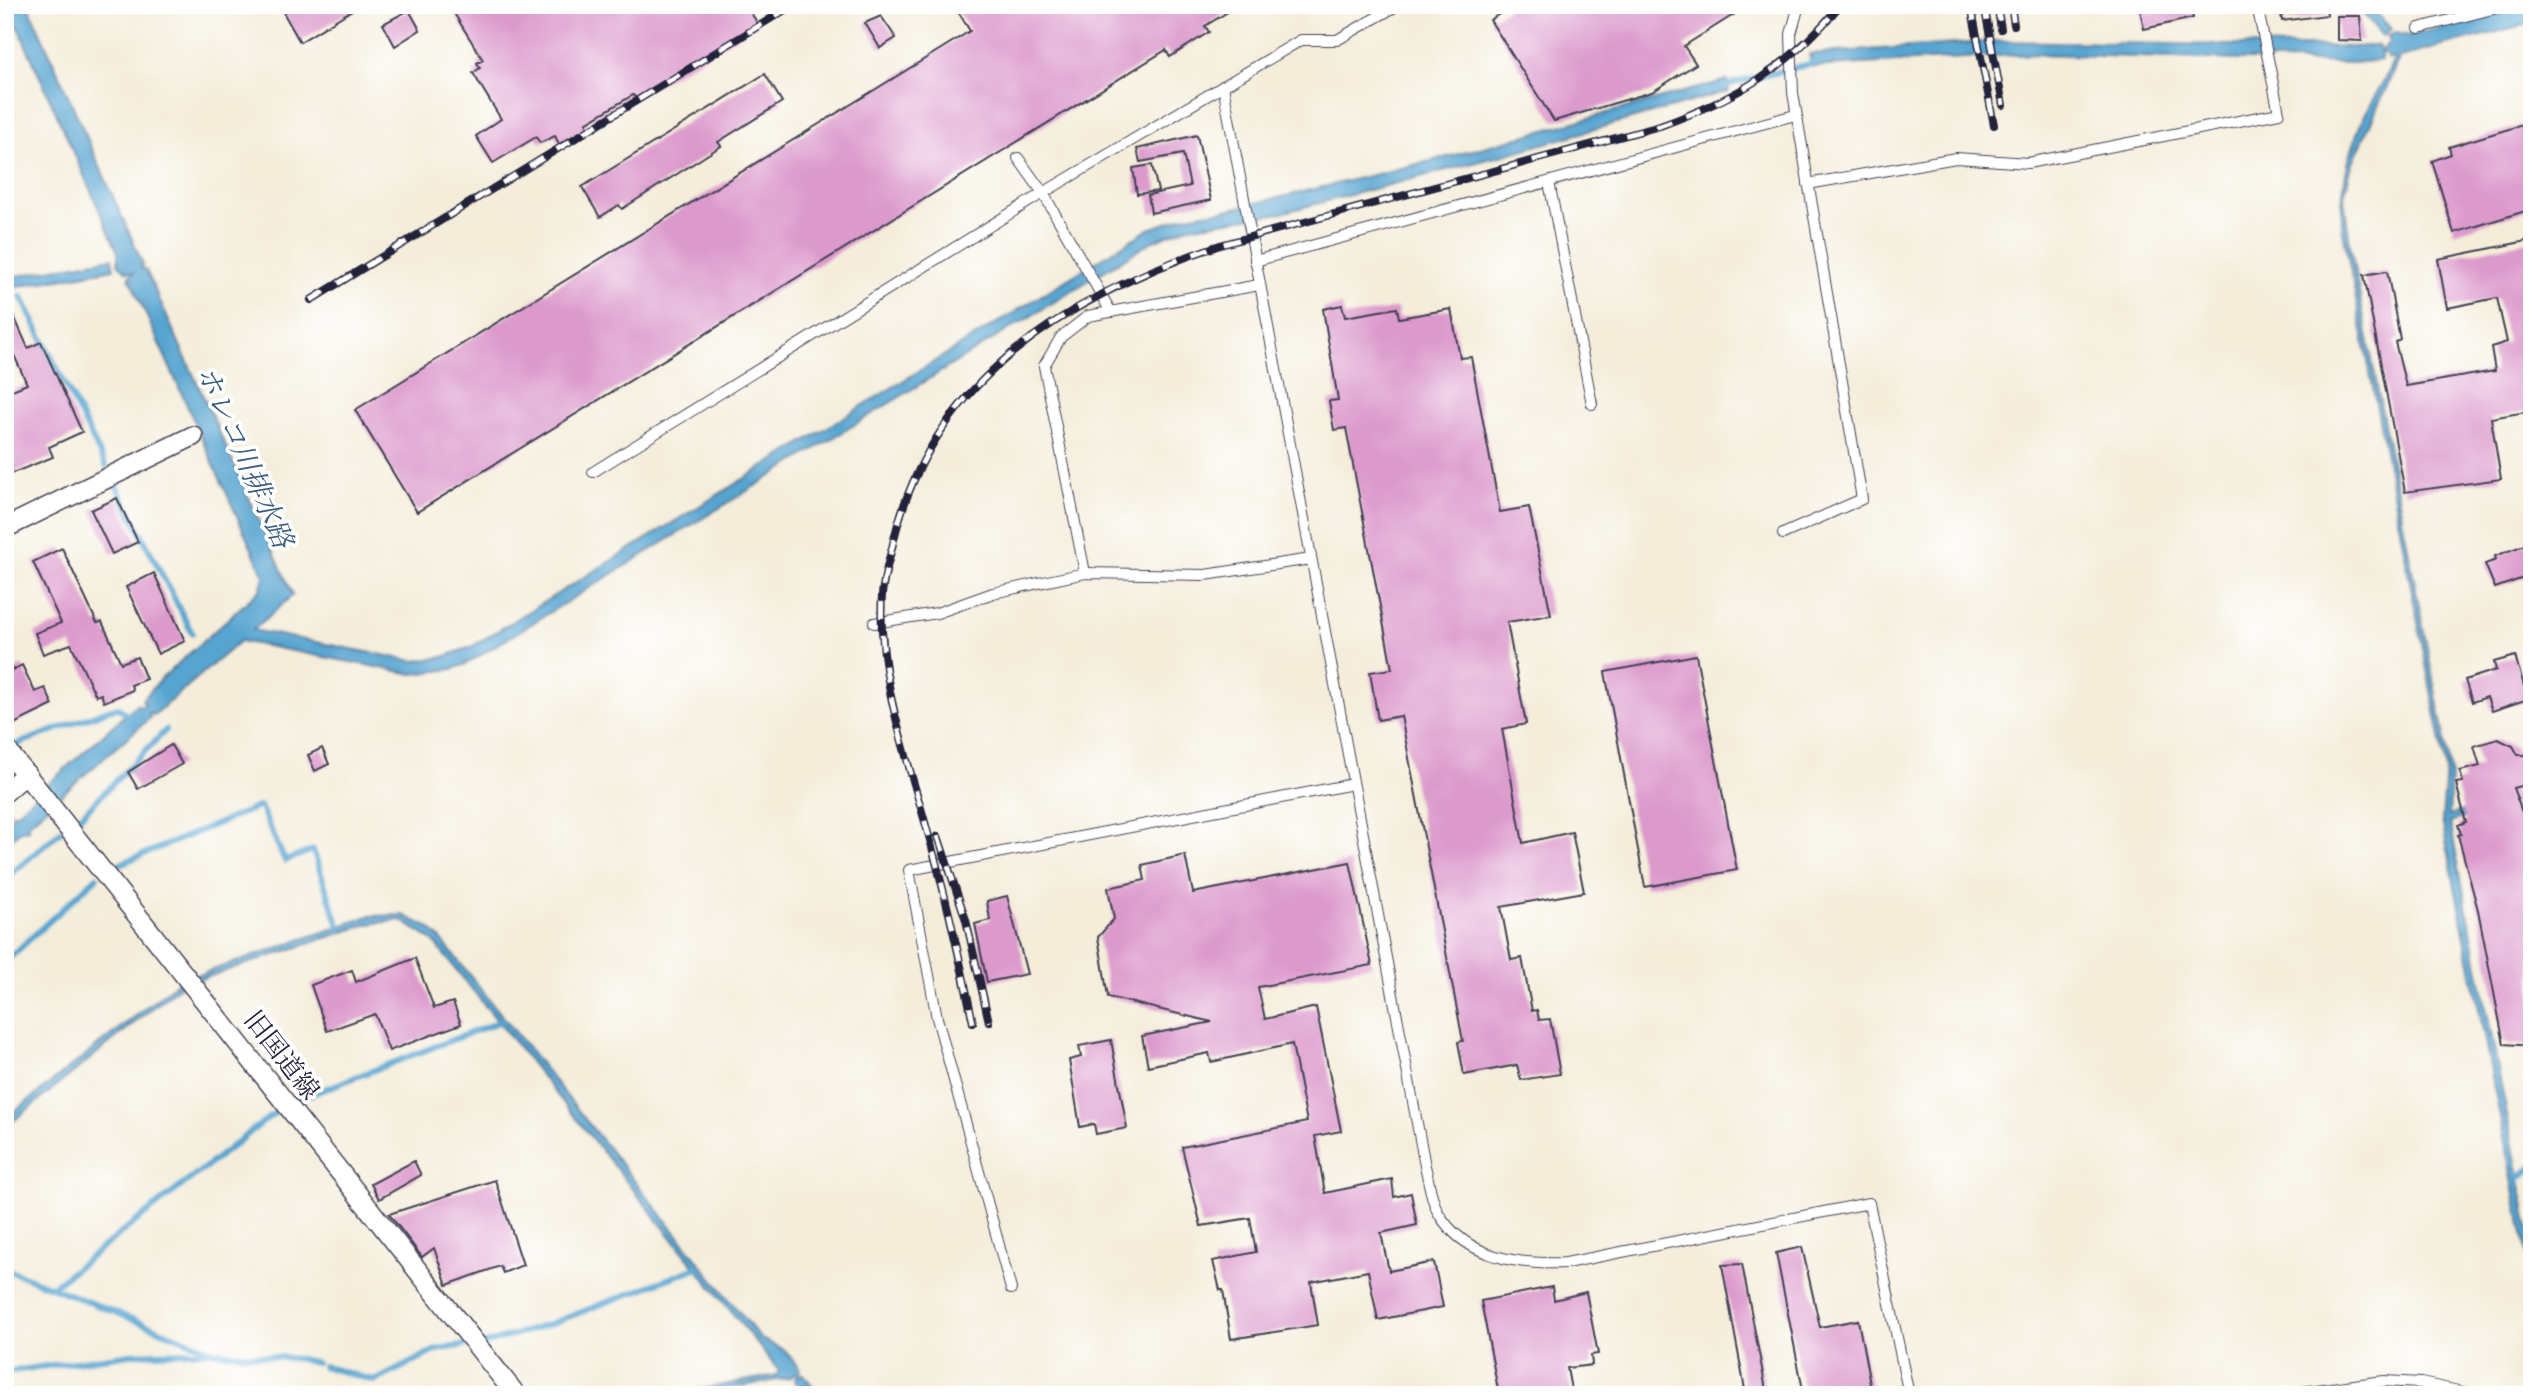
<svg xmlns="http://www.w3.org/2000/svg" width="2537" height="1400" viewBox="0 0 2537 1400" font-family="'IM FELL Great Primer','Noto Serif JP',serif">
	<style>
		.water { fill: #57a4d0; stroke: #3c6386; stroke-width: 2 }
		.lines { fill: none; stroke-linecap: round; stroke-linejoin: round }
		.stream { stroke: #57a4d0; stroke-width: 6 }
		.building { fill: #dc9acc }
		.service-casing { stroke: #424053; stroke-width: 12 }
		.minor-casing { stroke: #424053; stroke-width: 22 }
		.service { stroke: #fff; stroke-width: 10 }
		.minor { stroke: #fff; stroke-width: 19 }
		.rail-casing { stroke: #22223b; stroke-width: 8 }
		.rail { stroke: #fff; stroke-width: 5; stroke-dasharray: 16; stroke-linecap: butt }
		.labels { text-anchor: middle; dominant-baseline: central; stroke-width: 7; stroke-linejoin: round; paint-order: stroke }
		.street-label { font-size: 26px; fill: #22223b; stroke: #fff }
		.water-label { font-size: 28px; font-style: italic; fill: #3a5c7e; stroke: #fff }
	</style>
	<rect width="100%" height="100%" fill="#fff"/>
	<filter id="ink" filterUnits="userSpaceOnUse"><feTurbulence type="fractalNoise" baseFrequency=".0143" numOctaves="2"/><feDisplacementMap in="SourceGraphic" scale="14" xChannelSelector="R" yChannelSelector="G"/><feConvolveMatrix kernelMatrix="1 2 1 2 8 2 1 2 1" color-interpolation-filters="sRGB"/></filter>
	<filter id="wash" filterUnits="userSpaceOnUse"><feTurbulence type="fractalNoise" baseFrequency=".00686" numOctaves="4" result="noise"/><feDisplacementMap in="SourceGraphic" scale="28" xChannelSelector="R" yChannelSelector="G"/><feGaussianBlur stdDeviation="1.57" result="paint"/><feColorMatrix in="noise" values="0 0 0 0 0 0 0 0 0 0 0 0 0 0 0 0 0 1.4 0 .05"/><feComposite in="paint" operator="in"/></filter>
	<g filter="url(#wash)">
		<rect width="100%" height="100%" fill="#f4edda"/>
		<g class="water">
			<path d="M8 5H28L143 264 141 268 146 270 293 595 253 630 414 661 443 657 471 647 1149 229 1186 216 1231 209 1451 156 1727 80 1729 91 1504 155 1281 213 1188 227 1153 241 466 664 453 669 413 674 240 641 154 715 149 713 150 718 27 825 29 828 26 831 23 829 5 844V824L13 816 11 813H16L137 704 140 707 145 704 142 700 162 678 260 590 264 576 129 277 134 272H127L118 264V252Z"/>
			<path d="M2356 5H2369L2391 29 2383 37Z"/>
			<path d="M2532 5V23L2400 57 2352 164 2344 197 2350 245 2451 773 2449 815 2532 792V798L2450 822 2532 1244V1281L2442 820 2446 769 2342 226C2340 189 2348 155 2362 121 2371 99 2387 80 2394 58L2388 59 2385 53 2381 54V60L2353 63 2032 54 1812 67 1809 54 1999 41 2353 47 2378 45 2380 51 2389 43 2388 36 2395 33 2409 36Z"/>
			<path d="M112 258 114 269 5 289V278Z"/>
			<path d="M403 915 428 927 440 938 761 1339 786 1351 800 1370 798 1375 803 1374 820 1395H805L794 1381 797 1378 794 1374 790 1378 687 1395H668L777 1375 779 1371 434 942 401 920 368 924 180 986 5 1128V1119L178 982 369 916Z"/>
		</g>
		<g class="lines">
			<g class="stream">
				<path d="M1723 86 1818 62"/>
				<path d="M21 296 106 466"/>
				<path d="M116 485 192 633"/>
				<path d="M7 748 111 709 118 708 133 718"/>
				<path d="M77 820 166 730"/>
				<path d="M115 866 260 806 285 861 313 850 340 929"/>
				<path d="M5 879 61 831"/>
				<path d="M5 962 97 877"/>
				<path d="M299 1099 501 1021"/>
				<path d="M2516 1180 2532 1168"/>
				<path d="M5 1269 216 1352 300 1359 316 1363"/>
				<path d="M52 1287 280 1109"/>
				<path d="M484 1344 550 1324 699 1267"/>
				<path d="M323 1366 375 1381 436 1350 466 1345"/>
				<path d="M5 1372 131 1354 213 1351"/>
			</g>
		</g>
		<g id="blocks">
			<g class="building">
				<path d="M279 5H360L300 42Z"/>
				<path d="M449 5H746L758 24 636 98 633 95 586 123 588 127 559 144 555 136 540 143 536 137 493 163 476 136 501 119 473 73 480 68 477 63 483 60Z"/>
				<path d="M954 5H1239L1205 26 1209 32 1170 57 1166 50 417 512 355 410 970 31Z"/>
				<path d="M1514 5H1749L1684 46 1696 64 1652 92 1554 121 1490 20Z"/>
				<path d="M2139 5H2191L2193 18 2144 29Z"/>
				<path d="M2280 5H2326L2327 15 2282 21Z"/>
				<path d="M409 10 420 30 395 46 383 24Z"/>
				<path d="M881 16 896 38 880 48 865 23Z"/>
				<path d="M2337 16H2360L2362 41 2337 40Z"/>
				<path d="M765 74 782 102 718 142 721 146 622 209 619 205 600 217 582 187Z"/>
				<path d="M2532 122V209L2454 233 2432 161 2451 154 2449 147Z"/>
				<path d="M1197 135 1211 200 1151 213 1148 195 1190 186 1183 154 1140 162 1137 149Z"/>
				<path d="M1152 165 1158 191 1137 194 1133 168Z"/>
				<path d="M2527 241 2532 261V411L2491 418 2501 479 2405 492 2364 275 2387 271 2400 339 2395 342 2406 386 2495 371 2491 347 2507 342 2497 298 2447 308 2438 259Z"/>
				<path d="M5 296 28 348 41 342 82 432 49 447 53 457 5 476V393L27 384 10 346 5 348Z"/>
				<path d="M1342 305 1345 317 1397 308 1399 318 1451 309 1460 358 1471 357 1500 512 1529 507 1551 615 1507 622 1526 724 1502 729 1523 843 1572 832 1584 892 1501 907 1511 960 1522 958 1532 1011 1537 1010 1539 1020 1550 1019 1560 1074 1521 1080 1517 1065 1464 1075 1458 1042 1463 1041 1401 716 1378 720 1370 672 1392 669 1346 428 1334 430 1329 401 1338 400 1323 309Z"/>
				<path d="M117 498 138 542 112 554 91 510Z"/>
				<path d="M2532 542V575L2495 588 2485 564 2496 560 2495 556Z"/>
				<path d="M62 548 97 623 102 622 121 663 137 657 146 679 131 685 133 690 104 702 101 694 96 696 71 644 43 654 35 633 61 623 33 562Z"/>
				<path d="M154 573 185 641 158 654 126 587Z"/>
				<path d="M1696 655 1737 870 1645 887 1605 672Z"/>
				<path d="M2515 656 2528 699 2492 711 2487 697 2472 702 2465 680 2496 670 2494 662Z"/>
				<path d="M22 665 35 692 45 688 53 705 10 726 5 716V674Z"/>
				<path d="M2498 739 2513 746 2518 755H2532V783L2513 788 2532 839V1046L2504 1044 2478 910 2458 835 2461 834 2458 825 2466 822 2456 783 2463 782 2460 771 2480 766 2474 746Z"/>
				<path d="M171 745 182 764 138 789 128 772Z"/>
				<path d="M322 748 329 764 315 771 308 755Z"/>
				<path d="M1185 855 1193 893 1350 862 1372 965 1258 987 1265 1019 1316 1007 1341 1131 1315 1136 1325 1193 1392 1179 1394 1197 1411 1193 1417 1225 1381 1233 1389 1271 1434 1262 1443 1307 1378 1320 1368 1271 1311 1282 1318 1325 1231 1339 1223 1290H1220L1213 1261 1256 1252 1250 1218 1201 1226 1182 1147 1307 1122 1292 1044 1211 1062 1209 1053 1148 1066 1142 1036 1212 1022 1108 997 1098 937 1114 919 1108 888 1145 880 1142 865Z"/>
				<path d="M1007 896 1027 974 987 982 975 924 990 920 987 901Z"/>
				<path d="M415 958 434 1008 453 1002 461 1024 389 1051 375 1014 327 1031 311 985 352 970 356 982Z"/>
				<path d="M1111 1040 1127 1128 1096 1134 1094 1124 1080 1127 1069 1060 1081 1057 1079 1046Z"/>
				<path d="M414 1161 421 1175 379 1199 371 1184Z"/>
				<path d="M495 1180 523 1265 503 1273 500 1266 447 1285 434 1248 422 1257 389 1214Z"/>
				<path d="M1802 1247 1820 1327 1858 1320 1872 1395H1804L1776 1253Z"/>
				<path d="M1742 1264 1767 1395H1746L1722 1265Z"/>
				<path d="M1552 1287 1554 1300 1586 1292 1598 1354 1591 1355 1592 1365 1567 1368 1572 1395H1499L1481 1301Z"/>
			</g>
		</g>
	</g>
	<g filter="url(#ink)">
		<use href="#blocks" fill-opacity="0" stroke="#424053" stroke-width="2"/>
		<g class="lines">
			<g class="service-casing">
				<g id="service">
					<path d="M2419 28 2508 5"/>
					<path d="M1223 86 1425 1166C1429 1181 1431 1201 1439 1214 1466 1258 1518 1265 1566 1263L1869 1203 1909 1395"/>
					<path d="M1018 158 1043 193 1111 312"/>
					<path d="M1549 182 1592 404"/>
					<path d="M1808 184 1956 158 2028 163 2279 113 2257 5"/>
					<path d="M1255 261 1795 115"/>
					<path d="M593 472 1043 193 1301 40H1337L1398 5"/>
					<path d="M1783 534 1862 499 1793 93 1791 34 1799 5"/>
					<path d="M1085 573 1044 366 1061 337 1088 316 1259 285"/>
					<path d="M874 623 937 613 993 593 1085 573 1205 575 1311 559"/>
					<path d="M1011 1289 937 1018 909 870 1353 784"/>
					<path d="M2279 1395 2384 1381 2421 1383 2477 1395"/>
				</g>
			</g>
			<g class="minor-casing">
				<g id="minor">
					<path d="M5 528 193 436"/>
					<path d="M5 748 516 1395"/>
					<path d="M5 792 26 774"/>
				</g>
			</g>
			<use href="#service" class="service"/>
			<use href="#minor" class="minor"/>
			<g class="rail-casing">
				<g id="rail">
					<path d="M1971 5 1994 125"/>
					<path d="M1984 5 2003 105"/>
					<path d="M1997 5 2001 29"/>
					<path d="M2011 5 2014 25"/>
					<path d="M311 300 793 5"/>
					<path d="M938 836 966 920 989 1022"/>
					<path d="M973 1023C960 959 946 896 928 833 907 756 877 676 882 595 883 580 888 563 892 548 928 380 1068 296 1220 245L1660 126C1735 99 1789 68 1840 5"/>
				</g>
			</g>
			<use href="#rail" class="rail"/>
		</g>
	</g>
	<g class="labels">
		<g class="street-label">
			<text transform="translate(282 1055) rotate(52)">旧国道線</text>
		</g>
		<g class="water-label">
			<text transform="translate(245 457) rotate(66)">ホレコ川排水路</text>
		</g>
	</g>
	<rect width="2537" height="1400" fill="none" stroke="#fff" stroke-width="28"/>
</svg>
